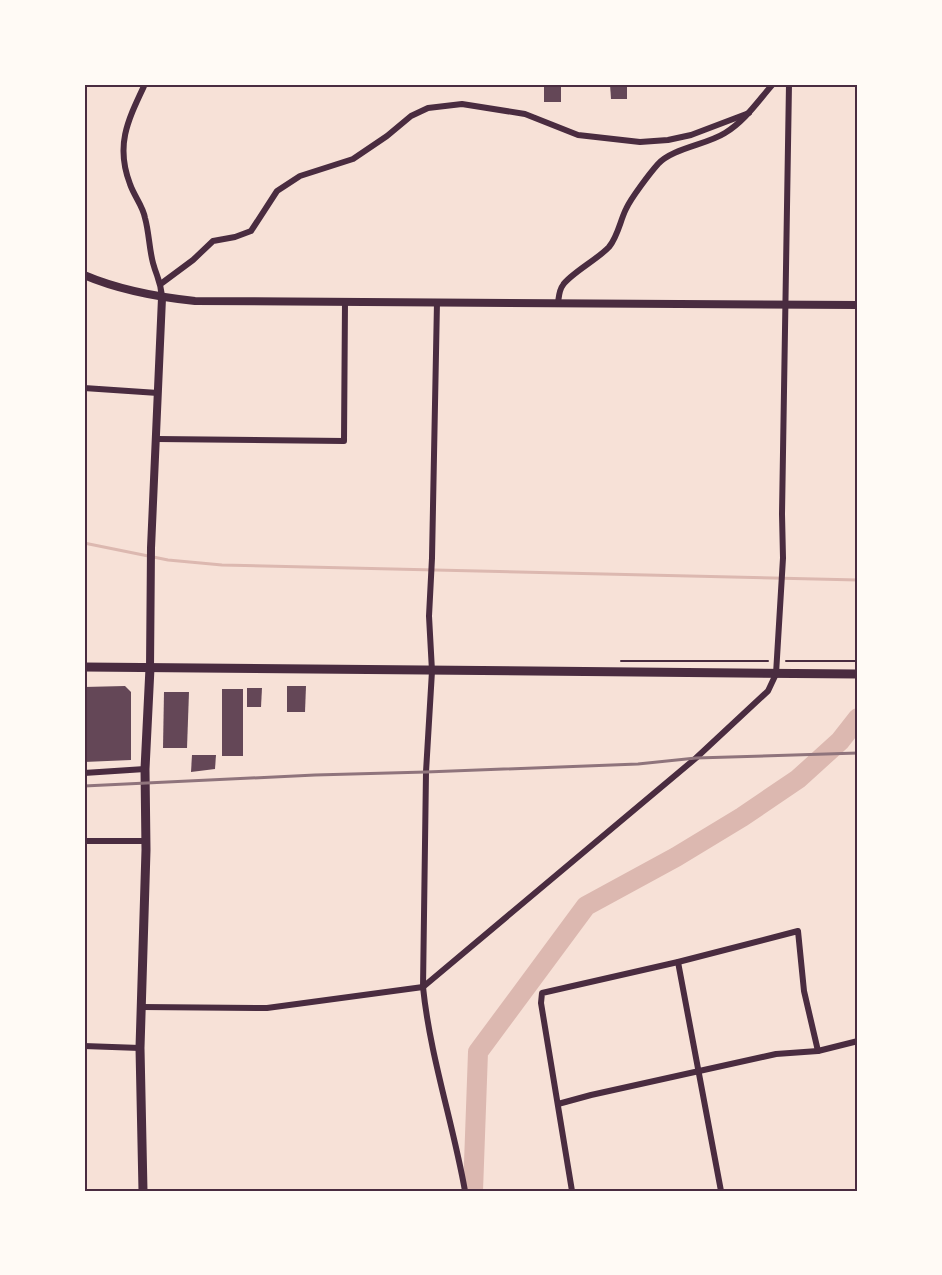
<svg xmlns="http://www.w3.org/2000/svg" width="942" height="1275" viewBox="0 0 942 1275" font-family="'Sofia Sans Condensed',sans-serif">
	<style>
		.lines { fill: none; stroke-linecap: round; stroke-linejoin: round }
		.stream { stroke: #dcb8b0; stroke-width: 3 }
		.river { stroke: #dcb8b0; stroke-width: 20 }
		.building { fill: #644757 }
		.path { stroke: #4a2c40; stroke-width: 2 }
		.minor { stroke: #4a2c40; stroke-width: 6 }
		.tertiary { stroke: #4a2c40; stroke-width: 8 }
		.primary { stroke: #4a2c40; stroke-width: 9 }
		.trunk { stroke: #4a2c40; stroke-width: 9 }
		.rail { stroke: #8f747c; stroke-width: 3 }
		.neatline { fill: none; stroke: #4a2c40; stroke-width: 2 }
	</style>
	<rect width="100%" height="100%" fill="#f7e1d7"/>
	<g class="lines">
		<path class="stream" d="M84 543 168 560 222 565 858 580"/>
		<path class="river" d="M473 1191 478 1052 586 906 676 857 742 817 798 779 840 741 858 718"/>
	</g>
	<g class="building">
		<rect x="544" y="84" width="17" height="18"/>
		<path d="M610 84H627V99H611Z"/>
		<path d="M125 686 131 692V760L84 762V687Z"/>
		<path d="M287 686H306L305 712H287Z"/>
		<path d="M247 688H262L261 707H247Z"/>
		<rect x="222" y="689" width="21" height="67"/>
		<path d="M164 692H189L187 748H163Z"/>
		<path d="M192 755H216L215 769 191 772Z"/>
	</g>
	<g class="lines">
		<g class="path">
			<path d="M621 661H768"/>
			<path d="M786 661H858"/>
		</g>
		<g class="minor">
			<path d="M145 84C128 120 115 145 130 184 134 196 143 206 145 218 149 232 149 248 153 263 157 278 161 281 162 298"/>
			<path d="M162 283 193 260 213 241 235 237 251 231 277 191 300 176 353 159 387 136 411 116 428 108 462 104 525 114 578 135 640 142 668 140 691 135 749 113"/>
			<path d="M437 302 432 558 429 616 432 671 426 772 423 987C430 1056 453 1123 465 1191"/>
			<path d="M558 303C559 296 559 290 563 285 570 274 598 259 609 247 618 236 620 221 626 209 631 198 650 173 658 164 673 148 706 145 725 133 745 121 758 101 773 84"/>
			<path d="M84 388 158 393"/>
			<path d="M157 439 344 441 345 302"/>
			<path d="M84 773 145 769"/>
			<path d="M84 841H146"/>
			<path d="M678 962 721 1191"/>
			<path d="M142 1007 267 1008 423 987 696 758 768 691 776 674 783 558 782 514 789 84"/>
			<path d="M84 1046 140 1048"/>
			<path d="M558 1104 591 1095 776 1054 818 1051 858 1041"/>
			<path d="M572 1191 541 1003 542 993 678 962 798 931 804 991 818 1051"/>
		</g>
		<g class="tertiary">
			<path d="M84 275C119 290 157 297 195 301L858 305"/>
			<path d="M150 668 151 548 162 298"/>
		</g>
		<path class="primary" d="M143 1191 140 1048 146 850 145 769 150 668"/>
		<path class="trunk" d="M84 667 858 674"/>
		<path class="rail" d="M84 786 315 775 426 772 638 764 696 758 858 753"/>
	</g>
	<rect width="942" height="1275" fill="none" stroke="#fffaf5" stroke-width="171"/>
	<rect x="86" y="86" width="770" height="1104" class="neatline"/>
</svg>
